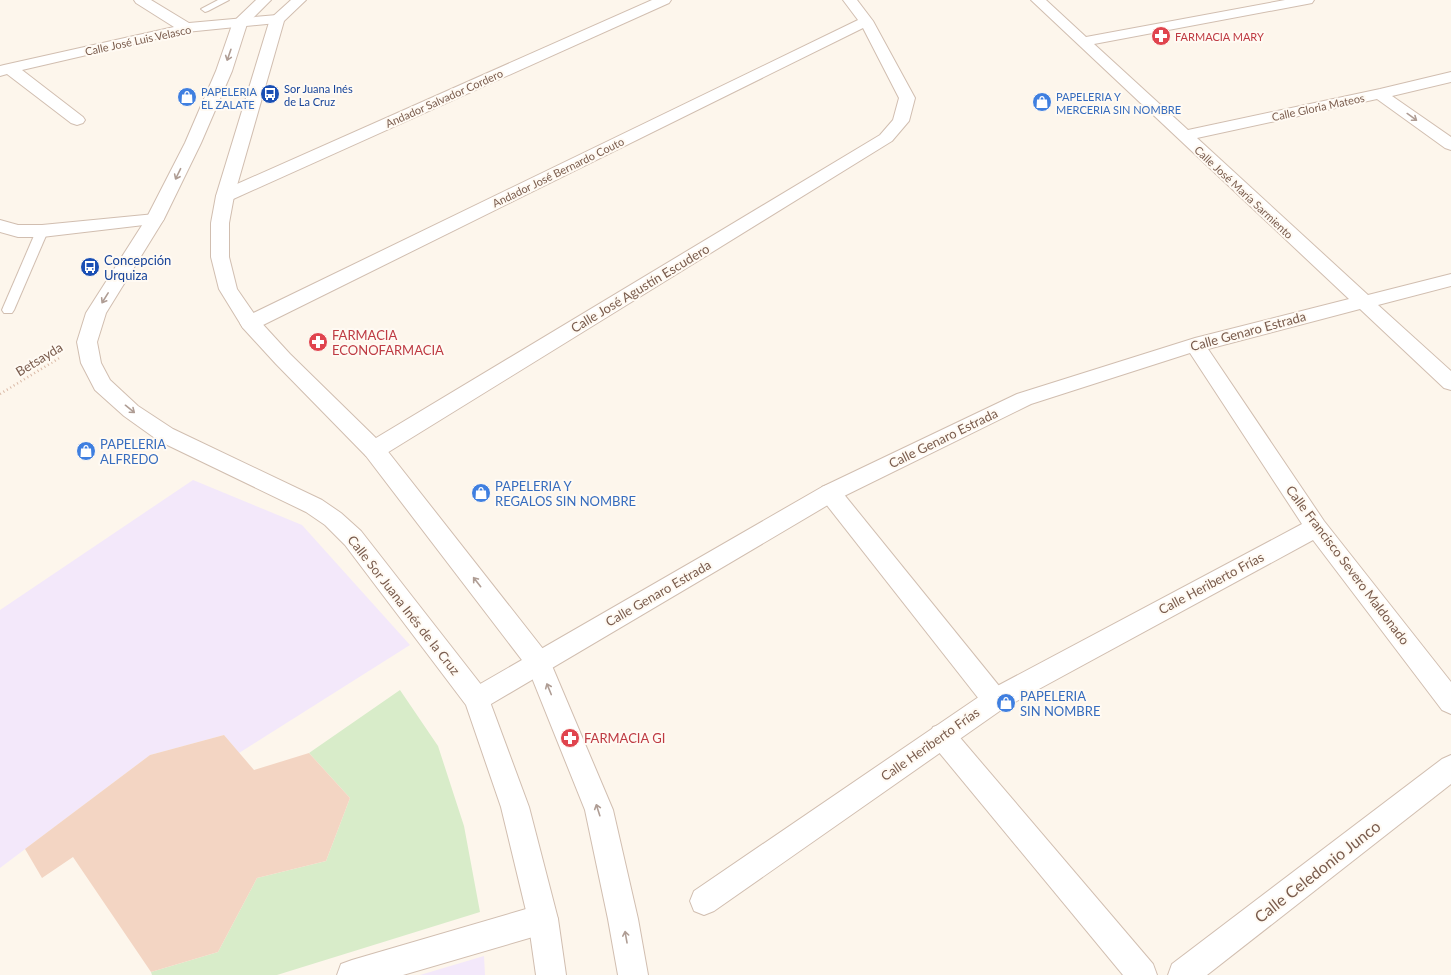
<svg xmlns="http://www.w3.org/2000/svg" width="1451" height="975" viewBox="0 0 1451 975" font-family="Lato,sans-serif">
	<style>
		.education { fill: #f3e8fa }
		.green { fill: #d8ecc9 }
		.building { fill: #f3d5c3 }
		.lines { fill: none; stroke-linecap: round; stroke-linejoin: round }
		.service-casing { stroke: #d1beb0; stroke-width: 2 }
		.pedestrian-casing { stroke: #d1beb0; stroke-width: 2 }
		.minor-casing { stroke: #d1beb0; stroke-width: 2 }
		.tertiary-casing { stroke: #d1beb0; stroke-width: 2 }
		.path { stroke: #d9b8a5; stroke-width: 2.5; stroke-dasharray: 1 3; stroke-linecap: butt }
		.service { fill: #fff; fill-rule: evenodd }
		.pedestrian { fill: #fff; fill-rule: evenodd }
		.minor { fill: #fff; fill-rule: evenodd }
		.tertiary { fill: #fff; fill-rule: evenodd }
		.oneway { stroke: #af9d94 }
		.labels { text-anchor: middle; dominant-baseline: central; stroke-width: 4; stroke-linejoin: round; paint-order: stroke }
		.far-health-label { font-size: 11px; fill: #be3a42; stroke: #fffaf3; text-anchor: start }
		.far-street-label { font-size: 11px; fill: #7a5c4d; stroke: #fffaf3 }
		.far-transit-label { font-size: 11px; fill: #164399; stroke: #fffaf3; text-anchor: start }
		.far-shop-label { font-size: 11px; fill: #366cbe; stroke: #fffaf3; text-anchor: start }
		.transit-label { font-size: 13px; fill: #164399; stroke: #fffaf3; text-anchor: start }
		.street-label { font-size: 13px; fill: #7a5c4d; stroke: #fffaf3 }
		.health-label { font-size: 13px; fill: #be3a42; stroke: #fffaf3; text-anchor: start }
		.shop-label { font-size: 13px; fill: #366cbe; stroke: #fffaf3; text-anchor: start }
		.near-street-label { font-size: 16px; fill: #7a5c4d; stroke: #fffaf3 }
	</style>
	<rect width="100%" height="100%" fill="#fdf6ec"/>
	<g class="education">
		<path d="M193 480 302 525 410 645 239 753 224 735 150 755 0 868V610Z"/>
		<path d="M484 956 485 975H420Z"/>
	</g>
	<path class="green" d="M400 690 438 746 464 826 480 912 277 975H152L151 972 218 952 257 878 326 861 350 798 309 753Z"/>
	<path class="building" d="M224 735 254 770 309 753 350 798 326 861 257 878 218 952 151 972 73 857 42 878 25 849 150 755Z"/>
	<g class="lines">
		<g class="service-casing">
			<g id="service">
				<path d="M218 0H229L208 11 205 12 201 9Z"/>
				<path d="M42 227 46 228 48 231 14 310 12 313H4L2 310 36 231 38 228Z"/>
			</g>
		</g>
		<g class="pedestrian-casing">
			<g id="pedestrian">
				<path d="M830 484 838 487 1004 692 1008 700 1004 708 995 712 986 708 822 499 819 493 822 487Z"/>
				<path d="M942 724 951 727 1153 964 1157 975H1123L933 745 929 736 933 727Z"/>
				<path d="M543 904 553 909 558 919 553 929 543 934 403 975H337L341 964 352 960Z"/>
			</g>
		</g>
		<g class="minor-casing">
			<g id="minor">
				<path d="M134 0H151L189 23 277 15 282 16 284 19 282 22 277 23 186 32 22 70 83 117 85 120 83 123 77 125 71 123 7 74 0 76V66L4 65 174 27 136 3Z"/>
				<path d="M652 0H671L669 3 231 200 225 201 219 200 216 196 219 192Z"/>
				<path d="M843 0H857L873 21 915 98 909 121 892 141 382 456 374 458 366 456 363 450 366 444 880 135 893 120 899 98 863 28 257 328 250 330 243 328 240 323 243 318 858 20Z"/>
				<path d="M1031 0H1046L1086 37 1285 0H1314L1312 3 1307 4 1094 44 1188 130 1380 89 1451 72V82L1392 96 1451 137V150L1445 148 1377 99 1197 138 1368 295 1451 274V286L1378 305 1451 371V390L1444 388 1360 309 1208 349 1324 521 1451 682V714L1442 710 1313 540 1004 708 714 911 704 915 694 911 690 901 694 891 986 692 1302 524 1190 353 1031 404 838 499 486 707 477 710 468 707 464 699 468 691 822 487 1017 394 1195 338 1349 299Z"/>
				<path d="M155 214 161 215 164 219 161 223 42 237H18L0 232V220L18 225H42Z"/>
				<path d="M1451 755V784L1207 975H1168L1172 964 1442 759Z"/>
			</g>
		</g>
		<g class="tertiary-casing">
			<g id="tertiary">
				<path d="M256 0H271L247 24 232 71 201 143 164 219 106 313 97 342 101 363 110 380 138 406 173 429 322 500 341 513 361 531 486 691 529 807 558 919 566 975H536L528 919 501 807 466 705 345 545 325 525 306 512 159 441 124 416 95 390 81 363 77 342 86 313 146 219 185 143 216 71 233 22Z"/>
				<path d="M291 0H306L284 21 234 196 229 223V257L237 289 257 318 290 354 382 444 547 654 613 810 638 919 648 975H618L608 919 585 810 528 668 366 456 276 364 243 328 219 289 211 257V223L216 196 270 19Z"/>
			</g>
		</g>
		<path class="path" d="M0 394 61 357"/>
		<use href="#service" class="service"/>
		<use href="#pedestrian" class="pedestrian"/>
		<use href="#minor" class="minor"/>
		<use href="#tertiary" class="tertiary"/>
	</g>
	<defs><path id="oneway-shaft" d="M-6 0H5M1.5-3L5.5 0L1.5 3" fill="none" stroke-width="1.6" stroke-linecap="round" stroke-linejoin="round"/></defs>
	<g class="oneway">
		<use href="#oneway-shaft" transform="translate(229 55) rotate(109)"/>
		<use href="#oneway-shaft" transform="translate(1412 117) rotate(36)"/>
		<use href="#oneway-shaft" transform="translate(178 174) rotate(116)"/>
		<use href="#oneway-shaft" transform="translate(105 298) rotate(122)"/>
		<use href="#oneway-shaft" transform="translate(130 409) rotate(39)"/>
		<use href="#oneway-shaft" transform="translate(477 582) rotate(-128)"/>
		<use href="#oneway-shaft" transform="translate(549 689) rotate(-112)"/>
		<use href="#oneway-shaft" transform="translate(598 810) rotate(-108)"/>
		<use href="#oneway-shaft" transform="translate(626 937) rotate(-100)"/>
	</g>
	<defs>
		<g id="pharmacy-disc" transform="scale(1)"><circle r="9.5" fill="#e0444e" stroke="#fffaf3"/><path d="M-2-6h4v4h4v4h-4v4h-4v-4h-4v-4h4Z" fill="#fff"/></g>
		<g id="bus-disc" transform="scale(1)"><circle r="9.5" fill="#1a4fb4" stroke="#fffaf3"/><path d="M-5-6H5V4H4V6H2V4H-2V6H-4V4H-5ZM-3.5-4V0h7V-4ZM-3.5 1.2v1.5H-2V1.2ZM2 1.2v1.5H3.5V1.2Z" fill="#fff"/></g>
		<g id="shop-disc" transform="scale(1)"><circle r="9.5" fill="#3f7fe0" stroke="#fffaf3"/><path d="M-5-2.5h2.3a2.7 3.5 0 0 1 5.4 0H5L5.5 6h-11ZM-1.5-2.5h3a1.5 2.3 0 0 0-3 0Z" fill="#fff"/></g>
	</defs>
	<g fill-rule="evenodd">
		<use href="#pharmacy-disc" x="1161" y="36"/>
		<use href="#bus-disc" x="270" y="94"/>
		<use href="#shop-disc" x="187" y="97"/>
		<use href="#shop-disc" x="1042" y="102"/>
		<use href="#bus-disc" x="90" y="267"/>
		<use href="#pharmacy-disc" x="318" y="342"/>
		<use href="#shop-disc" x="86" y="451"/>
		<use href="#shop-disc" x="481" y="493"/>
		<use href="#shop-disc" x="1006" y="703"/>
		<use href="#pharmacy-disc" x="570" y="738"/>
	</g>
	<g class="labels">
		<g class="far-health-label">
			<text x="1175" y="36">FARMACIA MARY</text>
		</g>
		<g class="far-street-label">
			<text transform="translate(138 40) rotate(-12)">Calle José Luis Velasco</text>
			<text transform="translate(444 98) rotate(-24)">Andador Salvador Cordero</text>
			<text transform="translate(1318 107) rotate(-12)">Calle Gloria Mateos</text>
			<text transform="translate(558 172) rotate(-26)">Andador José Bernardo Couto</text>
			<text transform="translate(1244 192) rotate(43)">Calle José María Sarmiento</text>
		</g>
		<g class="far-transit-label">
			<text x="284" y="88">Sor Juana Inés<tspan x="284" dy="13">de La Cruz</tspan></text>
		</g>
		<g class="far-shop-label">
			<text x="201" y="91">PAPELERIA<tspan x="201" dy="13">EL ZALATE</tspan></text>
			<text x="1056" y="96">PAPELERIA Y<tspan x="1056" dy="13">MERCERIA SIN NOMBRE</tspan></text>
		</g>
		<g class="transit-label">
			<text x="104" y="260">Concepción<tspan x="104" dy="15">Urquiza</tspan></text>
		</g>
		<g class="street-label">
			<text transform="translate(640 288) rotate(-31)">Calle José Agustín Escudero</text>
			<text transform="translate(1248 331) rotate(-15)">Calle Genaro Estrada</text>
			<text transform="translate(39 359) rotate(-31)">Betsayda</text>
			<text transform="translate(943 438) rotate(-26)">Calle Genaro Estrada</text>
			<text transform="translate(1348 565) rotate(53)">Calle Francisco Severo Maldonado</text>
			<text transform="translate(1211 583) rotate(-28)">Calle Heriberto Frías</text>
			<text transform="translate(658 593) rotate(-30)">Calle Genaro Estrada</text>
			<text transform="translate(404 605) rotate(52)">Calle Sor Juana Inés de la Cruz</text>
			<text transform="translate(930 744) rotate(-35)">Calle Heriberto Frías</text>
		</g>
		<g class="health-label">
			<text x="332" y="335">FARMACIA<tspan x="332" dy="15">ECONOFARMACIA</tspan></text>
			<text x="584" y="738">FARMACIA GI</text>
		</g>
		<g class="shop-label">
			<text x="100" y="444">PAPELERIA<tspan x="100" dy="15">ALFREDO</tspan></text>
			<text x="495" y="486">PAPELERIA Y<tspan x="495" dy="15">REGALOS SIN NOMBRE</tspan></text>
			<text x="1020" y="696">PAPELERIA<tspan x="1020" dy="15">SIN NOMBRE</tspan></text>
		</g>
		<g class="near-street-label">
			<text transform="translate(1317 871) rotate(-38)">Calle Celedonio Junco</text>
		</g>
	</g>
</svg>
